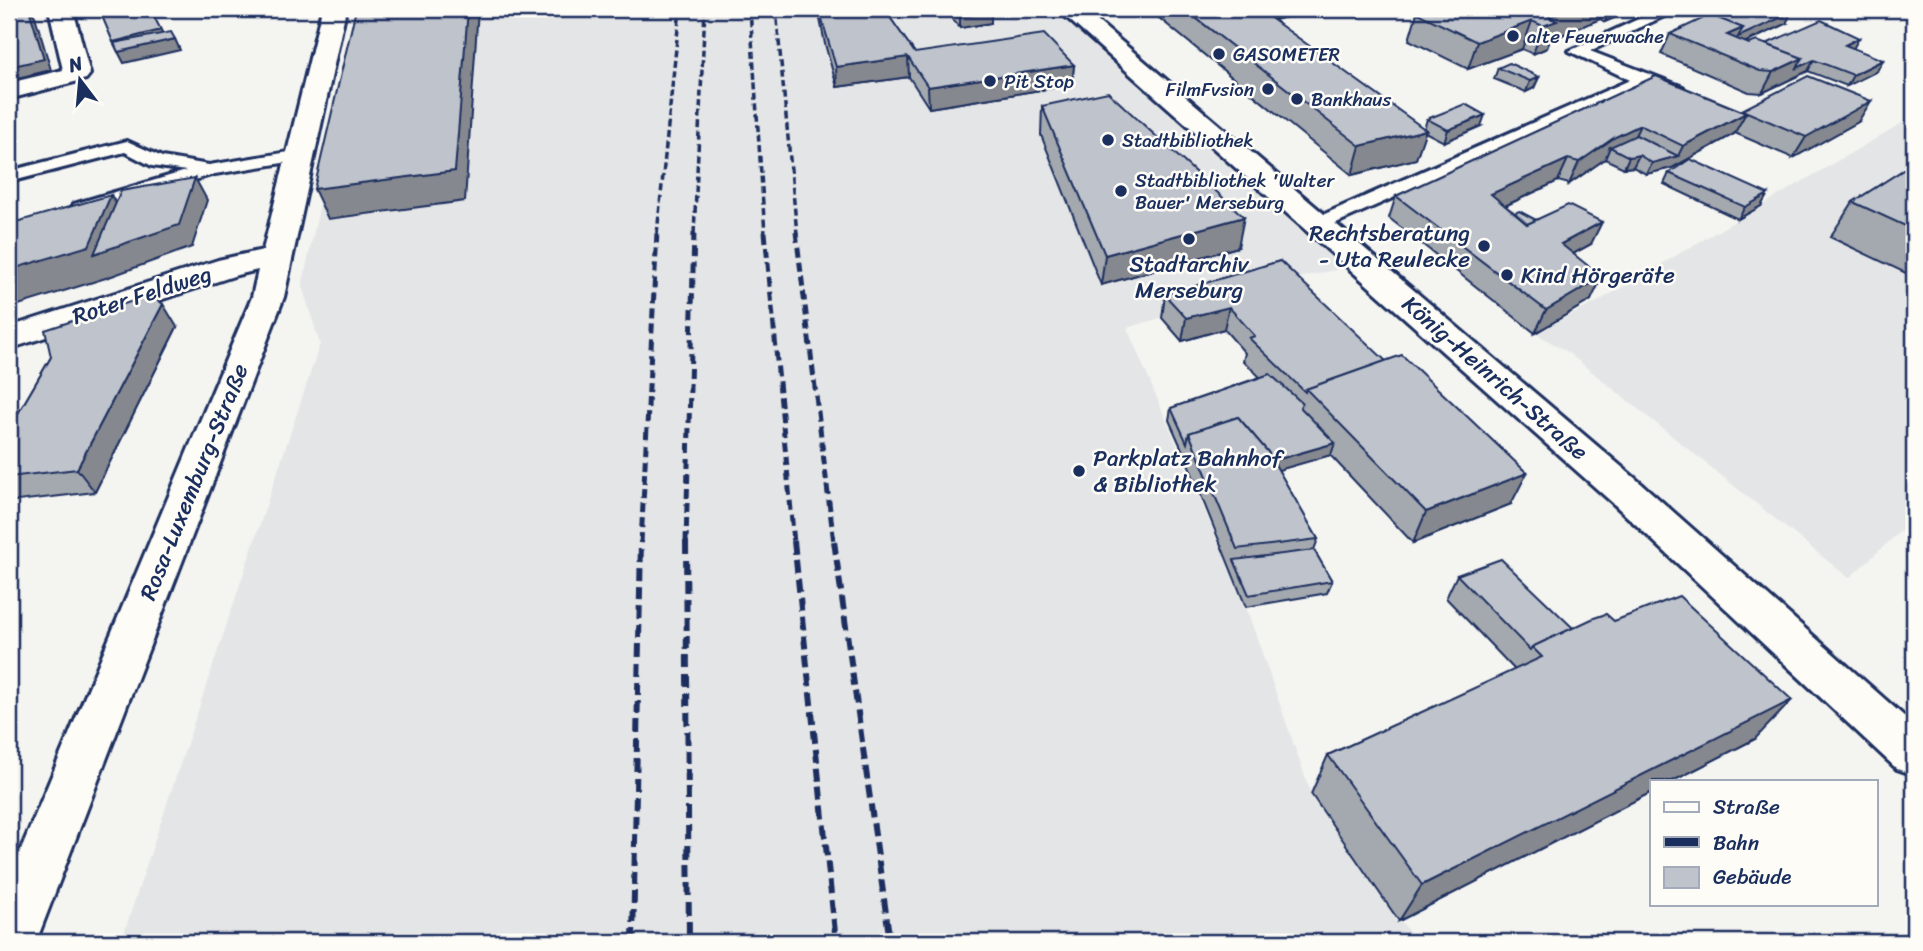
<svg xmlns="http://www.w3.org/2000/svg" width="1923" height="951" viewBox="0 0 1923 951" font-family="Sriracha,sans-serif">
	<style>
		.built { fill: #e4e5e6 }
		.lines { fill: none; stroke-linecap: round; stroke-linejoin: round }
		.lane-casing { stroke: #1b2f5e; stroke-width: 6 }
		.street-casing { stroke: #1b2f5e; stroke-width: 6 }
		.secondary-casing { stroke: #1b2f5e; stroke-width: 6 }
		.lane { fill: #fdfcf7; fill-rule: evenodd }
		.street { fill: #fdfcf7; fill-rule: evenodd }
		.secondary { fill: #fdfcf7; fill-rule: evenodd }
		.rail-far2 { stroke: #1b2f5e; stroke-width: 3.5; stroke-dasharray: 7 3.5; stroke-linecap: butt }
		.rail-far1 { stroke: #1b2f5e; stroke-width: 5; stroke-dasharray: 10 5; stroke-linecap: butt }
		.rail { stroke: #1b2f5e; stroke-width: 6; stroke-dasharray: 13 6; stroke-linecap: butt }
		.wall { fill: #a4a8af; stroke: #1b2f5e; stroke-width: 2 }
		.shaded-wall { fill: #86888f; stroke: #1b2f5e; stroke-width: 2 }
		.building { fill: #bfc3cc; stroke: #1b2f5e; stroke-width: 2 }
		.poi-dot { fill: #1b2f5e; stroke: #fdfcf7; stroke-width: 2.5 }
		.labels { text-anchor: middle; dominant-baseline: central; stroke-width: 5; stroke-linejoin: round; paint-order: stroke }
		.far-poi-label { font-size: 19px; fill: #1b2f5e; stroke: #fdfcf7; text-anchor: start }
		.poi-label { font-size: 23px; fill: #1b2f5e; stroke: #fdfcf7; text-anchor: start }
		.street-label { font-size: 23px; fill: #1b2f5e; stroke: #fdfcf7 }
	</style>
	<rect width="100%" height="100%" fill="#f4f4f1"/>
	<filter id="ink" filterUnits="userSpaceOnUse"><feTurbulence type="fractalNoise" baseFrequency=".0143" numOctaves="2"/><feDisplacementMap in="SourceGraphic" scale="14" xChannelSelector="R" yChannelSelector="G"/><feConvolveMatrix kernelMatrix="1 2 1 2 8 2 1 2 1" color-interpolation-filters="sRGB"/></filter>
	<g filter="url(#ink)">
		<g class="built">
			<path d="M363 9H1055L1344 268 1275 283 1127 328 1246 607 1311 794 1416 942H121L320 344 302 286Z"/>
			<path d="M1914 116V519L1849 578 1566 351 1535 333 1597 302Z"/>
		</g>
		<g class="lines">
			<g class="lane-casing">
				<g id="lane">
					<path d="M1660 9H1679L1590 51 1683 87 1685 91 1683 95 1677 96 1645 86 1325 228 1318 230 1308 224 1311 220 1630 80 1569 51Z"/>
					<path d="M127 141 162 157 209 165 301 150 310 155 301 160 215 174 81 214 74 212 71 208 74 204 186 171 152 166 125 152 9 182V171Z"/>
				</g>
			</g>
			<g class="street-casing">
				<g id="street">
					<path d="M49 9H73L90 74 86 79 9 99V83L63 70Z"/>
					<path d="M322 9H346L284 297 36 942H9V878L252 297 258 270 237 275 9 349V327L218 260 263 250Z"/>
				</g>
			</g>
			<g class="secondary-casing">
				<path id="secondary" d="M1057 9H1083L1643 485 1914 725V775L1897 769 1615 505Z"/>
			</g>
			<use href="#lane" class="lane"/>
			<use href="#street" class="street"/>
			<use href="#secondary" class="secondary"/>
			<g class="rail-far2">
				<path d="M750 9 765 234"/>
				<path d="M776 9 797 234"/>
				<path d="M657 234 680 9"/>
				<path d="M694 234 705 9"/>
			</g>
			<g class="rail-far1">
				<path d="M765 232 794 543"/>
				<path d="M796 232 834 543"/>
				<path d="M641 543 657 232"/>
				<path d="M686 543 694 232"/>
			</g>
			<g class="rail">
				<path d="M686 541 689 942"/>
				<path d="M794 541 836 942"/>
				<path d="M834 541 890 942"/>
				<path d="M633 942 641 541"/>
			</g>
		</g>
		<g class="wall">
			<path d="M818 9H884L915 53 1074 65 1072 85 929 108 909 77 837 87 825 44Z"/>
			<path d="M951 9 991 12V23L960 28 952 19Z"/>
			<path d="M1148 9H1325L1273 20 1424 129 1427 119 1481 126 1444 142 1425 132 1416 159 1352 175Z"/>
			<path d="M1472 9H1635L1605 22 1600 19 1550 40 1547 48 1533 54 1522 49 1468 69 1409 40 1417 13H1460Z"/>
			<path d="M1719 19 1786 24 1745 43 1749 44 1853 48 1877 71 1847 86 1808 71 1762 93 1749 92 1661 54 1670 34Z"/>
			<path d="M1498 68 1539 77 1534 88 1526 92 1494 79Z"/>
			<path d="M1656 76 1742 111V110L1858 122 1793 158 1735 133 1734 134 1672 168 1646 174 1633 167 1624 168 1605 159 1569 184 1558 181 1505 206 1515 213 1536 220 1591 244 1573 254 1591 300 1535 333 1389 218 1396 196Z"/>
			<path d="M1042 106 1238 247 1101 285 1041 135Z"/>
			<path d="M1914 163V277L1830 237 1853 202Z"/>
			<path d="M1669 173 1761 206 1738 219 1664 184Z"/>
			<path d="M1280 261 1511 504 1413 543 1330 455 1278 470 1318 539 1314 550 1332 581 1327 593 1246 607 1185 456 1169 420 1171 408 1260 377 1243 361 1245 353 1224 329 1182 341 1162 318 1165 295Z"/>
			<path d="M177 327 95 492 9 502V429L51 357Z"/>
			<path d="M1457 575 1573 628 1614 621 1755 739 1673 781H1652V792L1399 921 1311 794 1328 755 1515 670 1446 598Z"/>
		</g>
		<g class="shaded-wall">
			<path d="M29 9 35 16 51 70 9 80V67Z"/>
			<path d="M150 9 166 41 175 39 180 50 124 63 113 42Z"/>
			<path d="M221 9H275V11L225 17Z"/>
			<path d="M468 9H478L465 201 328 219 314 189Z"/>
			<path d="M1188 9H1314L1313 11 1214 32 1187 11Z"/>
			<path d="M1314 9H1325L1313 11Z"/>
			<path d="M1570 9H1604L1600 19 1550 40 1547 48 1533 54 1543 26 1549 17Z"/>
			<path d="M1610 9H1635L1605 22Z"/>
			<path d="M991 12V23L960 28V17Z"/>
			<path d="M1791 13 1786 24 1719 54 1727 35 1743 28Z"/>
			<path d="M1532 21 1522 49 1468 69 1477 42Z"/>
			<path d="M1859 38 1853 49 1845 45Z"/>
			<path d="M908 57 909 77 837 87 836 67Z"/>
			<path d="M1803 58 1814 60 1808 71 1762 93 1773 72Z"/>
			<path d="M1883 60 1877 71 1847 86 1853 75Z"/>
			<path d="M1074 65 1072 85 929 108 928 87Z"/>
			<path d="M1539 77 1534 88 1526 92 1530 81Z"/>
			<path d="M1871 101 1858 122 1793 158 1806 137Z"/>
			<path d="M1746 113 1734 134 1672 168 1646 174 1652 163 1678 156 1683 146Z"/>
			<path d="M1485 115 1481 126 1444 142 1448 130Z"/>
			<path d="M1640 125 1630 146 1610 147 1605 159 1569 184 1579 162 1615 137Z"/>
			<path d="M1426 130 1416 159 1352 175 1360 146Z"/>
			<path d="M1639 155 1633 167 1624 168 1629 157Z"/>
			<path d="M1568 159 1558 181 1483 216 1491 194Z"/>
			<path d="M195 178 207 200 192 247 109 277 9 308V270L111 195 129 225Z"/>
			<path d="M1768 194 1761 206 1738 219 1745 207Z"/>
			<path d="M1244 217 1238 247 1101 285 1105 255Z"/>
			<path d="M1602 222 1591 244 1551 266 1561 244Z"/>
			<path d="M1602 277 1591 300 1535 333 1546 310Z"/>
			<path d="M163 304 177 327 95 492 77 469Z"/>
			<path d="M1229 307 1224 329 1182 341 1186 318Z"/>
			<path d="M1335 443 1331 455 1261 475 1265 463Z"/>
			<path d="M1527 473 1511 504 1413 543 1426 512Z"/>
			<path d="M1792 700 1755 739 1673 781H1652V792L1399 921 1422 885Z"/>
		</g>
		<g class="building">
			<path d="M14 9H29L44 59 9 67V10Z"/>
			<path d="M99 9H150L161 30 113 42Z"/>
			<path d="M356 9H468L455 171 314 189Z"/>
			<path d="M820 9H884L915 53 1044 34 1074 65 928 87 908 57 836 67 823 23Z"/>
			<path d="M952 9H988L991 12 960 17Z"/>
			<path d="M1198 9H1258L1426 130 1360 146 1187 11Z"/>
			<path d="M1258 9H1276L1262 12Z"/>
			<path d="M1428 9H1450L1460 13 1474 9H1570L1549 17 1557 21 1543 26 1532 21 1477 42 1417 13Z"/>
			<path d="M1741 9H1779L1791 13 1738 37 1743 28 1719 19Z"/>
			<path d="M1710 15 1743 28 1727 35 1749 44 1757 41 1803 58 1773 72 1760 71 1670 34Z"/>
			<path d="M1821 20 1859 38 1845 45 1883 60 1853 75 1814 60 1797 68 1803 58 1766 44Z"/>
			<path d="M171 32 175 39 118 52 114 43Z"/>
			<path d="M1509 63 1539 77 1530 81 1498 68Z"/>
			<path d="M1656 76 1746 113 1683 146 1640 125 1615 137 1579 162 1568 159 1491 194 1527 224 1568 205 1602 222 1561 244 1602 277 1546 310 1396 196Z"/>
			<path d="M1808 76 1871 101 1806 137 1742 110Z"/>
			<path d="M1108 92 1244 217 1105 255 1042 106Z"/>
			<path d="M1465 104 1485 115 1448 130 1427 119Z"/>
			<path d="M1636 135 1678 156 1652 163 1639 155 1629 157 1610 147Z"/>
			<path d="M1690 159 1768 194 1745 207 1669 173Z"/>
			<path d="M1914 163V230L1853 202Z"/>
			<path d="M195 178 179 225 94 254 121 191Z"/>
			<path d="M111 195 89 246 9 270V224Z"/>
			<path d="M1519 211 1536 220 1527 224 1515 213Z"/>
			<path d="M1280 261 1386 361 1306 389 1305 392 1249 338 1255 336 1229 307 1186 318 1165 295Z"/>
			<path d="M151 295 163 304 77 469 9 477V429L51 357 45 330Z"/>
			<path d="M1402 355 1527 473 1426 512 1306 389Z"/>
			<path d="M1270 374 1302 403 1300 407 1335 443 1272 461 1268 452 1238 417 1189 433 1187 443 1171 408Z"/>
			<path d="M1238 417 1268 452 1318 539 1237 549 1189 433Z"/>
			<path d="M1314 550 1332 581 1249 595 1234 560Z"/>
			<path d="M1501 559 1573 628 1532 647 1530 650 1457 575Z"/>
			<path d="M1679 596 1792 700 1422 885 1328 755 1542 657 1532 647 1594 618 1606 614 1614 621Z"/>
		</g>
	</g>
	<g class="poi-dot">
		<circle cx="1513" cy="36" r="7"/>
		<circle cx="1219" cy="54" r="7"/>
		<circle cx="990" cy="81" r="7"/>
		<circle cx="1268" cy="89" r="7"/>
		<circle cx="1297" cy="99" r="7"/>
		<circle cx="1108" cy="140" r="7"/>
		<circle cx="1121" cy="191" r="7"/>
		<circle cx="1189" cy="239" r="7"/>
		<circle cx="1484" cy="246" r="7"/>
		<circle cx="1507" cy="275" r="7"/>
		<circle cx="1079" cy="471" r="7"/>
	</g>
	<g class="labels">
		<g class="far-poi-label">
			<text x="1527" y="36">alte Feuerwache</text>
			<text x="1233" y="54">GASOMETER</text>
			<text x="1004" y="81">Pit Stop</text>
			<text x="1254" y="89" text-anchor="end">FilmFvsion</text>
			<text x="1311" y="99">Bankhaus</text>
			<text x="1122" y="140">Stadtbibliothek</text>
			<text x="1135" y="180">Stadtbibliothek 'Walter<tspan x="1135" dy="22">Bauer' Merseburg</tspan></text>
		</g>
		<g class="poi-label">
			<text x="1470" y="233" text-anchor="end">Rechtsberatung<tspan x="1470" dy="26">- Uta Reulecke</tspan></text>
			<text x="1189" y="264" text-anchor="middle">Stadtarchiv<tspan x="1189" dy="26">Merseburg</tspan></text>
			<text x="1521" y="275">Kind Hörgeräte</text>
			<text x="1093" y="458">Parkplatz Bahnhof<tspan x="1093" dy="26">&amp; Bibliothek</tspan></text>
		</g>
		<g class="street-label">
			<text transform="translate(142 295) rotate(-18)">Roter Feldweg</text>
			<text transform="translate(1495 378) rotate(41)">König-Heinrich-Straße</text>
			<text transform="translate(194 482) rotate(-68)">Rosa-Luxemburg-Straße</text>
		</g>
	</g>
	<rect width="1923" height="951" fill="none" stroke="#fdfcf7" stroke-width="35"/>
	<rect x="18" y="18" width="1888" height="916" fill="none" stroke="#1b2f5e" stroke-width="2.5" filter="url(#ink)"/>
	<rect x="1650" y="780" width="228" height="126" fill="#fdfcf7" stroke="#a3aaba" stroke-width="2"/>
	<rect x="1664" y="802" width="35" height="10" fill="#fdfcf7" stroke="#a3aaba" stroke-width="2"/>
	<text x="1713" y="814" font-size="21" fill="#1b2f5e">Straße</text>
	<rect x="1664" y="837" width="35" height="10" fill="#1b2f5e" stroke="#a3aaba" stroke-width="2"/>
	<text x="1713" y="850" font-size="21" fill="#1b2f5e">Bahn</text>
	<rect x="1664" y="867" width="35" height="21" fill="#bfc3cc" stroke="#a3aaba" stroke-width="2"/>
	<text x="1713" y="884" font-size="21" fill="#1b2f5e">Gebäude</text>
	<g transform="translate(80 80) rotate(344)" stroke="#fdfcf7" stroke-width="5" paint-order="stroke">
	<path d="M0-5L12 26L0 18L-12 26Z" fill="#1b2f5e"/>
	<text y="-10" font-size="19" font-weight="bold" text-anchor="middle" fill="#1b2f5e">N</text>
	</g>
</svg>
